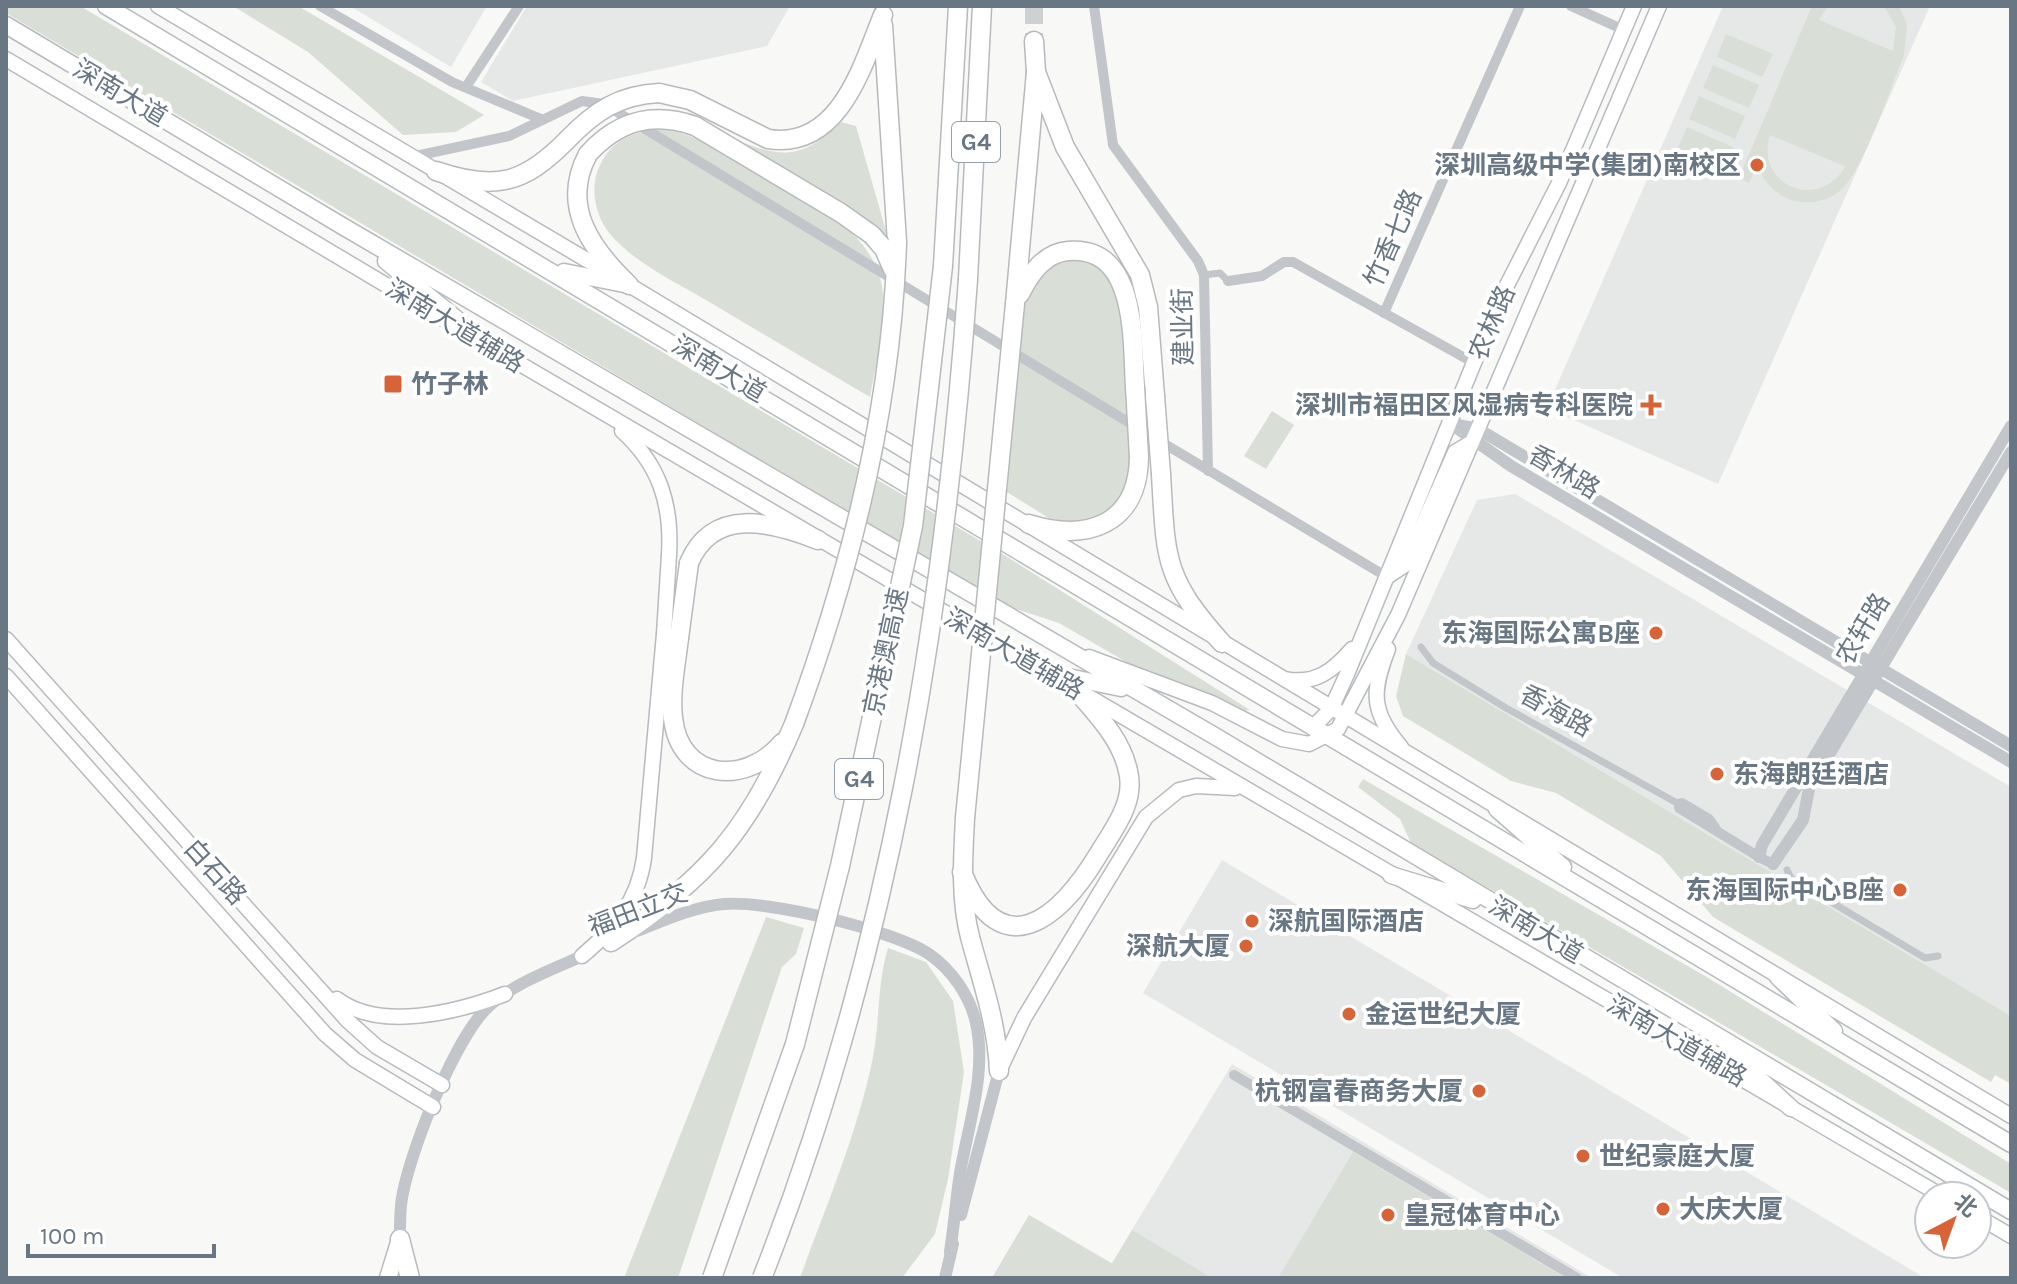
<svg xmlns="http://www.w3.org/2000/svg" width="2017" height="1284" viewBox="0 0 2017 1284" font-family="Karla,'Noto Sans SC',sans-serif">
	<style>
		.built { fill: #e6e7e7 }
		.green { fill: #d9dfd7; fill-rule: evenodd }
		.lines { fill: none; stroke-linecap: round; stroke-linejoin: round }
		.motorway-tunnel { stroke: #cdd1d4; stroke-width: 18; stroke-dasharray: 18 9; stroke-linecap: butt }
		.secondary-casing { stroke: #b7bbbf; stroke-width: 17 }
		.primary-casing { stroke: #b7bbbf; stroke-width: 19 }
		.motorway-casing { stroke: #b7babd; stroke-width: 21 }
		.pedestrian { stroke: #c2c5c9; stroke-width: 7 }
		.minor { stroke: #c2c5c9; stroke-width: 10 }
		.tertiary { stroke: #c2c5c9; stroke-width: 12 }
		.secondary { stroke: #fff; stroke-width: 14 }
		.primary { stroke: #fff; stroke-width: 16 }
		.motorway { stroke: #fff; stroke-width: 18 }
		.secondary-bridge-casing { stroke: #b7bbbf; stroke-width: 17; stroke-linecap: butt }
		.motorway-bridge-casing { stroke: #b7babd; stroke-width: 21; stroke-linecap: butt }
		.secondary-bridge { stroke: #fff; stroke-width: 14 }
		.motorway-bridge { stroke: #fff; stroke-width: 18 }
		.poi-dot { fill: #d86336; stroke: #fff; stroke-width: 3 }
		.labels { text-anchor: middle; dominant-baseline: central; stroke-width: 8; stroke-linejoin: round; paint-order: stroke }
		.shield { fill: #fff; stroke: #96a0aa; stroke-width: 2 }
		.shield-label { font-size: 24px; font-weight: bold; fill: #697785 }
		.street-label { font-size: 26px; fill: #697785; stroke: #fff }
		.poi-label { font-size: 26px; font-weight: bold; fill: #697785; stroke: #fff; text-anchor: start }
	</style>
	<rect width="100%" height="100%" fill="#f8f8f6"/>
	<g class="built">
		<path d="M350 6H487L451 67Z"/>
		<path d="M527 6H790L767 46 513 101 481 82Z"/>
		<path d="M1723 6H1930L1718 484 1547 408Z"/>
		<path d="M1515 494 2011 787V1016L1406 654 1477 500Z"/>
		<path d="M1222 860 1925 1278H1623L1143 993Z"/>
		<path d="M1232 1064 1592 1278H992L1029 1215 1112 1263Z"/>
	</g>
	<g class="green">
		<path d="M6 6H80L1004 555 1250 710 1245 711 1140 670 1059 623 1007 606 16 19 6 13Z"/>
		<path d="M233 6H298L484 115 456 132 403 135 308 52Z"/>
		<path d="M1812 6H1828L1819 20 1893 51 1896 27 1884 6H1899L1907 25 1904 55C1891 86 1864 169 1842 189 1830 200 1812 205 1796 201 1777 197 1764 183 1757 165L1749 183 1739 178ZM1770 135 1844 166 1845 167C1819 212 1754 185 1770 135Z"/>
		<path d="M1726 34 1773 54 1762 77 1717 57Z"/>
		<path d="M1713 65 1759 85 1749 108 1703 88Z"/>
		<path d="M1699 96 1745 116 1735 139 1689 119Z"/>
		<path d="M841 122 856 126 888 238 865 219 732 138C781 159 802 160 841 122Z"/>
		<path d="M1687 127 1733 147 1723 170 1677 150Z"/>
		<path d="M665 129C729 142 795 196 850 231 903 281 881 334 870 397 815 365 760 332 706 300 673 281 635 263 610 234 595 216 589 186 600 165 614 136 636 132 665 129Z"/>
		<path d="M1074 259C1086 261 1098 265 1106 276 1132 309 1132 435 1129 478L1123 495 1099 522H1055L1007 492 1022 303C1034 280 1047 263 1074 259Z"/>
		<path d="M1272 411 1294 425 1266 469 1244 456Z"/>
		<path d="M1406 654 2011 1016V1084L1995 1075 1991 1082 1713 917 1661 856 1556 793 1511 781 1403 716 1396 696Z"/>
		<path d="M1363 779 1705 976 2011 1164V1193L1411 843 1400 819 1358 787Z"/>
		<path d="M766 917 804 928 796 954 782 967 678 1278H624Z"/>
		<path d="M888 948 926 962 953 1001 964 1072 948 1179 935 1234 902 1278H800C826 1206 858 1132 873 1057 880 1020 877 984 888 948Z"/>
		<path d="M1353 1152 1566 1278H1278Z"/>
		<path d="M1029 1215 1112 1264 1132 1230 1212 1278H992Z"/>
	</g>
	<g class="lines">
		<path class="motorway-tunnel" d="M1034 6V41"/>
		<g class="secondary-casing">
			<g id="secondary">
				<path d="M158 6 629 285 2011 1116"/>
				<path d="M6 59 460 329"/>
				<path d="M481 341 1942 1196"/>
				<path d="M622 431C660 465 672 505 669 555"/>
				<path d="M1387 577 1405 565 1455 452 1472 442"/>
				<path d="M6 639 348 1021 377 1047 442 1085"/>
				<path d="M1388 649C1372 691 1370 711 1401 747"/>
				<path d="M1089 657 1212 703 1282 739 1309 744 1338 729 1398 615 1659 6"/>
				<path d="M6 676 325 1034 355 1060 433 1107"/>
				<path d="M1285 679C1315 685 1333 671 1352 649"/>
				<path d="M1314 726 1331 709 1347 674 1500 299 1559 183 1634 6"/>
				<path d="M582 956C615 928 638 901 644 858L664 634"/>
				<path d="M337 999C380 1032 458 1012 505 994"/>
				<path d="M1000 1069 1024 1018 1146 817 1179 790 1196 786 1235 788"/>
				<path d="M1977 1216 2011 1236"/>
			</g>
		</g>
		<g class="primary-casing">
			<g id="primary">
				<path d="M106 6 2011 1144"/>
				<path d="M6 25 344 227 1218 738 2011 1211"/>
				<path d="M386 261 488 345"/>
				<path d="M564 272 629 285"/>
				<path d="M1044 672 1121 688"/>
				<path d="M1497 809 1563 867"/>
				<path d="M1391 875 1473 900"/>
				<path d="M1778 977 1834 1031"/>
				<path d="M1733 1055 1791 1108"/>
				<path d="M388 1278 400 1239"/>
			</g>
		</g>
		<g class="motorway-casing">
			<g id="motorway">
				<path d="M883 25 897 242"/>
				<path d="M1036 72 1065 147 1140 275 1148 307 1155 396"/>
				<path d="M659 93 690 100 768 139C839 150 862 67 883 15"/>
				<path d="M695 126 841 213 872 235"/>
				<path d="M588 154C560 206 591 249 629 285"/>
				<path d="M436 171C495 191 524 184 567 140"/>
				<path d="M943 266 958 6"/>
				<path d="M968 279 982 6"/>
				<path d="M1020 294C1030 274 1044 253 1068 251 1138 245 1132 341 1135 387"/>
				<path d="M1015 304 1036 72 1034 41"/>
				<path d="M1161 474C1166 559 1163 577 1222 643"/>
				<path d="M1029 524C1087 542 1138 525 1139 457"/>
				<path d="M689 563C713 506 772 522 818 540"/>
				<path d="M679 638C676 664 670 693 673 718 680 781 746 786 782 743"/>
				<path d="M965 818C963 857 960 898 970 937 982 982 997 1023 999 1071"/>
				<path d="M962 872C1001 969 1060 918 1098 855 1113 830 1136 802 1128 771 1121 738 1096 714 1076 690"/>
				<path d="M611 942C706 880 750 829 794 724"/>
				<path d="M400 1239 410 1278"/>
			</g>
		</g>
		<g class="pedestrian">
			<path d="M1204 275 1220 273 1228 281"/>
			<path d="M1421 647 1433 663 1506 708 1677 803"/>
			<path d="M1787 870 1791 878 1925 958 1938 956"/>
		</g>
		<g class="minor">
			<path d="M320 6 452 82 541 119"/>
			<path d="M1094 6 1113 145 1198 261 1204 275 1208 471"/>
			<path d="M1571 6 1624 30"/>
			<path d="M466 87 519 6"/>
			<path d="M411 157 509 136 582 101 604 104 1138 428"/>
			<path d="M1228 281 1262 276 1284 262H1293L1474 363"/>
			<path d="M1384 313 1520 6"/>
			<path d="M1158 440 1387 577"/>
			<path d="M1718 832 1709 819 1682 803 1679 804V808L1759 857 1773 864"/>
			<path d="M1234 1075 1577 1278"/>
		</g>
		<g class="tertiary">
			<path d="M1450 423 1511 466 2011 762"/>
			<path d="M1453 424 1478 429 2011 746"/>
			<path d="M1759 857 1762 845 2011 426"/>
			<path d="M1773 864 1803 820 1809 789 1840 736 2011 452"/>
			<path d="M637 931C665 920 693 907 724 904 767 900 893 930 929 954 952 970 970 996 976 1023 987 1072 968 1126 960 1173 956 1199 954 1226 950 1252"/>
			<path d="M961 1215 999 1071"/>
			<path d="M400 1278C400 1254 399 1229 401 1205 406 1159 455 1037 489 1006 517 981 557 968 591 952"/>
			<path d="M945 1278 953 1244"/>
		</g>
		<use href="#secondary" class="secondary"/>
		<use href="#primary" class="primary"/>
		<use href="#motorway" class="motorway"/>
		<g class="secondary-bridge-casing">
			<path id="secondary-bridge" d="M664 634 669 555"/>
		</g>
		<g class="motorway-bridge-casing">
			<g id="motorway-bridge">
				<path d="M567 140C595 111 619 95 659 93"/>
				<path d="M588 154C618 121 652 111 695 126"/>
				<path d="M872 235 884 249 893 269"/>
				<path d="M1135 387 1139 457"/>
				<path d="M1155 396 1161 474"/>
				<path d="M679 638 689 563"/>
				<path d="M794 724C851 570 892 405 897 242"/>
				<path d="M965 818 1015 304"/>
				<path d="M712 1278 795 1044 840 866 913 526 943 266"/>
				<path d="M762 1278C888 959 944 619 968 279"/>
			</g>
		</g>
		<use href="#secondary-bridge" class="secondary-bridge"/>
		<use href="#motorway-bridge" class="motorway-bridge"/>
	</g>
	<g class="poi-dot">
		<circle cx="1757" cy="165" r="8"/>
		<rect x="383" y="374" width="20" height="20" rx="4"/>
		<path d="M1647 393h8v8h8v8h-8v8h-8v-8h-8v-8h8z"/>
		<circle cx="1656" cy="633" r="8"/>
		<circle cx="1717" cy="774" r="8"/>
		<circle cx="1900" cy="890" r="8"/>
		<circle cx="1252" cy="921" r="8"/>
		<circle cx="1246" cy="946" r="8"/>
		<circle cx="1349" cy="1014" r="8"/>
		<circle cx="1479" cy="1091" r="8"/>
		<circle cx="1583" cy="1156" r="8"/>
		<circle cx="1663" cy="1209" r="8"/>
		<circle cx="1388" cy="1215" r="8"/>
	</g>
	<g class="labels">
		<g class="shield">
			<rect x="952" y="122" width="48" height="40" rx="6"/>
			<rect x="835" y="759" width="48" height="40" rx="6"/>
		</g>
		<g class="shield-label">
			<text x="976" y="142">G4</text>
			<text x="859" y="779">G4</text>
		</g>
		<g class="street-label">
			<text transform="translate(120 93) rotate(31)">深南大道</text>
			<text transform="translate(1393 238) rotate(-66)">竹香七路</text>
			<text transform="translate(1492 323) rotate(-67)">农林路</text>
			<text transform="translate(455 326) rotate(31)">深南大道辅路</text>
			<text transform="translate(1183 327) rotate(-91)">建业街</text>
			<text transform="translate(719 369) rotate(31)">深南大道</text>
			<text transform="translate(1564 472) rotate(31)">香林路</text>
			<text transform="translate(1863 629) rotate(-59)">农轩路</text>
			<text transform="translate(886 652) rotate(-78)">京港澳高速</text>
			<text transform="translate(1014 654) rotate(30)">深南大道辅路</text>
			<text transform="translate(1556 711) rotate(29)">香海路</text>
			<text transform="translate(215 872) rotate(48)">白石路</text>
			<text transform="translate(638 910) rotate(-21)">福田立交</text>
			<text transform="translate(1536 930) rotate(31)">深南大道</text>
			<text transform="translate(1677 1041) rotate(30)">深南大道辅路</text>
		</g>
		<g class="poi-label">
			<text x="1741" y="165" text-anchor="end">深圳高级中学(集团)南校区</text>
			<text x="411" y="384">竹子林</text>
			<text x="1633" y="405" text-anchor="end">深圳市福田区风湿病专科医院</text>
			<text x="1640" y="633" text-anchor="end">东海国际公寓B座</text>
			<text x="1733" y="774">东海朗廷酒店</text>
			<text x="1884" y="890" text-anchor="end">东海国际中心B座</text>
			<text x="1268" y="921">深航国际酒店</text>
			<text x="1230" y="946" text-anchor="end">深航大厦</text>
			<text x="1365" y="1014">金运世纪大厦</text>
			<text x="1463" y="1091" text-anchor="end">杭钢富春商务大厦</text>
			<text x="1599" y="1156">世纪豪庭大厦</text>
			<text x="1679" y="1209">大庆大厦</text>
			<text x="1404" y="1215">皇冠体育中心</text>
		</g>
	</g>
	<rect width="2017" height="1284" fill="none" stroke="#697785" stroke-width="16"/>
	<g transform="translate(1953 1220) rotate(41)"><circle r="38" fill="#ffffff" stroke="#c3c9ce" stroke-width="2"/>
	<path d="M0-6L14 30L0 20L-14 30Z" fill="#d86336"/>
	<text y="-12" font-size="22" font-weight="bold" text-anchor="middle" fill="#697785">北</text>
	</g>
	<path d="M28 1244v12h186v-12" fill="none" stroke="#697785" stroke-width="4"/>
	<text x="40" y="1244" font-size="24" fill="#697785" stroke="#ffffff" stroke-width="6" paint-order="stroke">100 m</text>
</svg>
